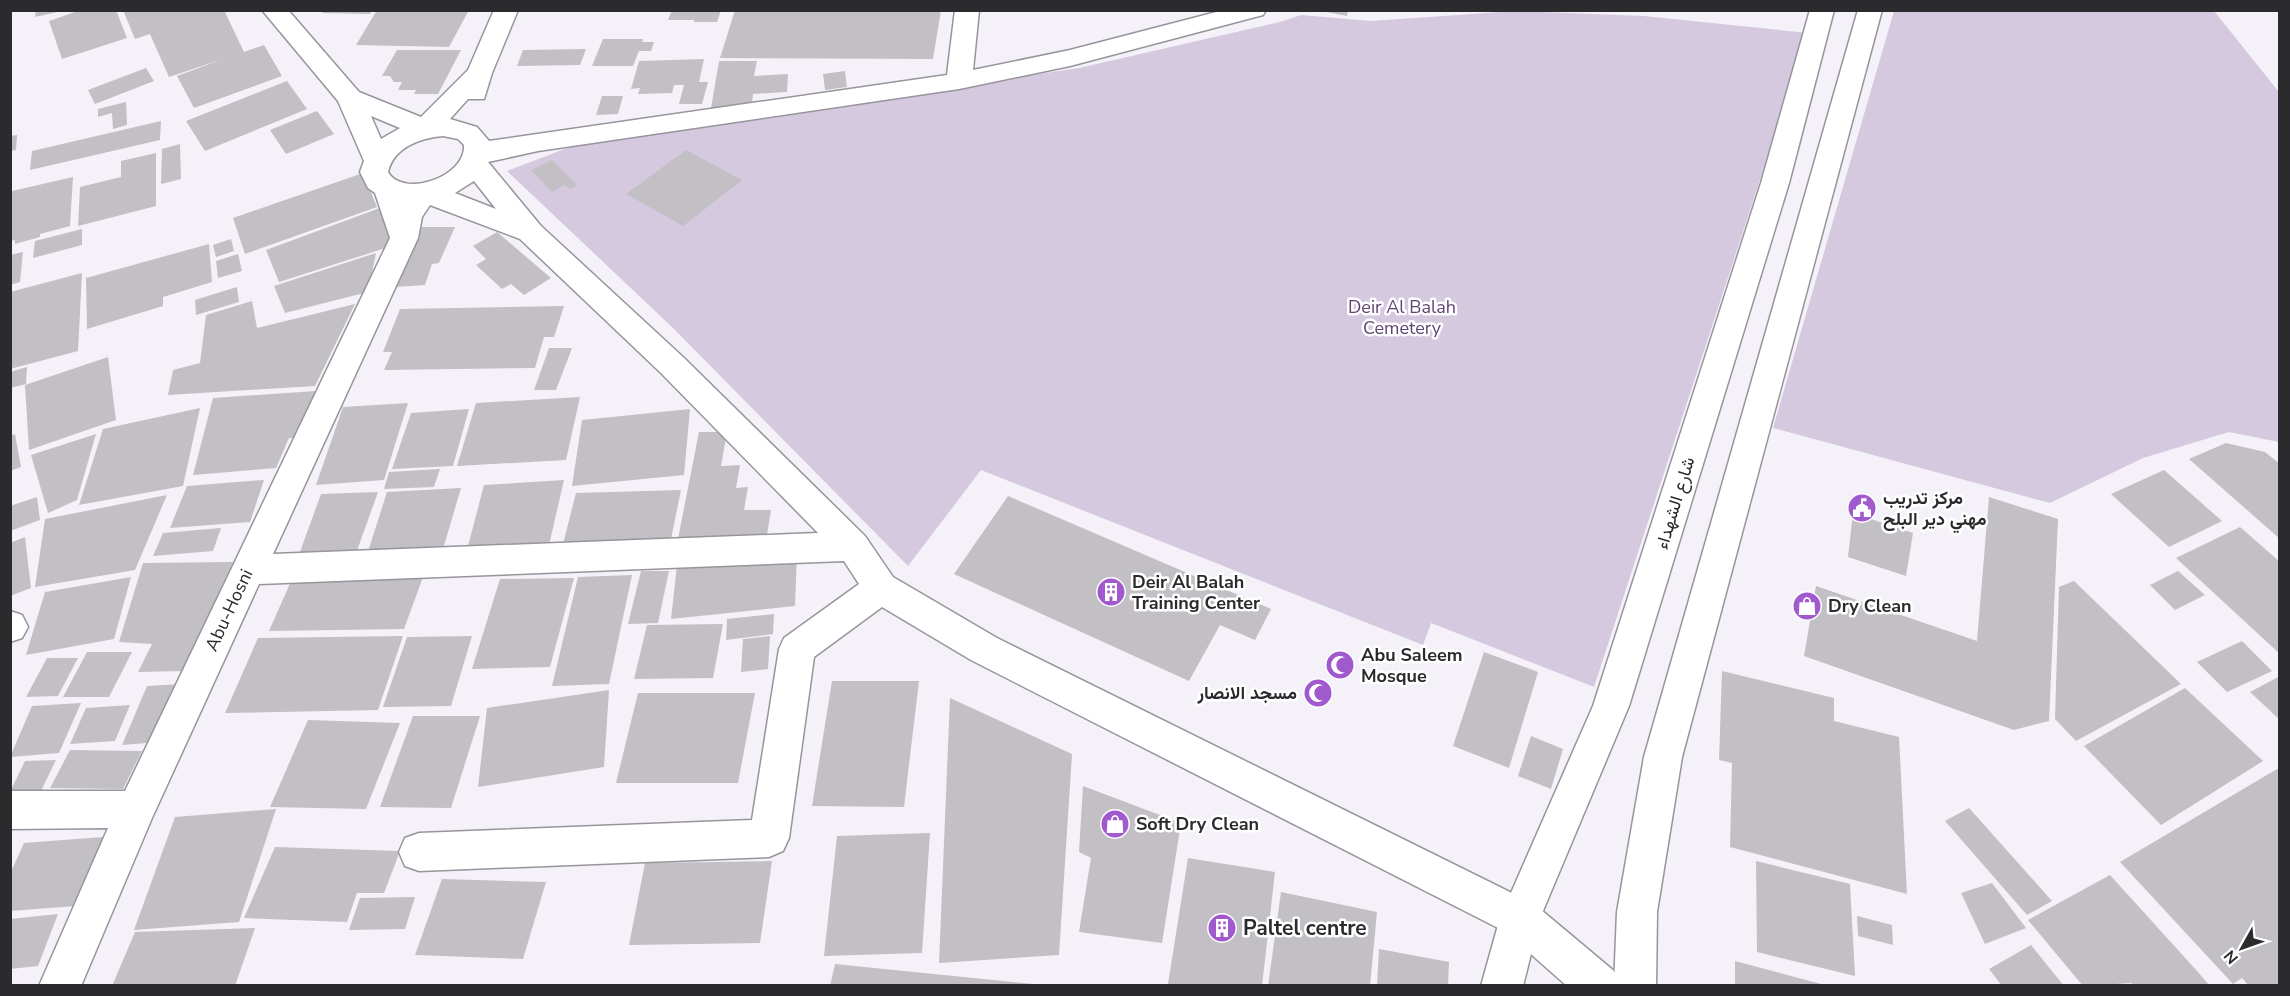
<svg xmlns="http://www.w3.org/2000/svg" width="2290" height="996" viewBox="0 0 2290 996" font-family="'Nunito Sans',Vazirmatn,sans-serif">
	<style>
		.green { fill: #d5c9e0 }
		.building { fill: #c2bfc5 }
		.lines { fill: none; stroke-linecap: round; stroke-linejoin: round }
		.minor-casing { stroke: #98949b; stroke-width: 3 }
		.major-casing { stroke: #98949b; stroke-width: 3 }
		.minor { fill: #fff; fill-rule: evenodd }
		.major { fill: #fff; fill-rule: evenodd }
		.labels { text-anchor: middle; dominant-baseline: central; stroke-width: 5; stroke-linejoin: round; paint-order: stroke }
		.park-label { font-size: 18px; fill: #5f4573; stroke: #fff }
		.poi-label { font-size: 18px; font-weight: bold; fill: #2b2a2c; stroke: #fff; text-anchor: start }
		.street-label { font-size: 18px; fill: #2b2a2c; stroke: #fff }
		.near-poi-label { font-size: 21px; font-weight: bold; fill: #2b2a2c; stroke: #fff; text-anchor: start }
	</style>
	<rect width="100%" height="100%" fill="#f5f1f8"/>
	<g class="green">
		<path d="M1515 11 1644 16 1808 33 1594 687 1431 623 1423 645 981 470 908 566 672 327 507 171 591 139 1079 68 1280 22 1301 15 1371 21Z"/>
		<path d="M1894 11H2214L2279 92V442L2229 432 2143 458 2050 503 1773 428Z"/>
	</g>
	<g class="building">
		<path d="M36 10H62V11L35 17Z"/>
		<path d="M81 10H116L127 38 62 59 49 21Z"/>
		<path d="M123 10H224L244 52 264 45 282 76 194 108 177 76 223 59 169 77 150 34 135 39Z"/>
		<path d="M324 10H372L370 14 322 13Z"/>
		<path d="M377 10H469L449 47 356 45Z"/>
		<path d="M672 10H721L717 22H694V20H668Z"/>
		<path d="M735 10H941L933 59 720 58Z"/>
		<path d="M1316 10H1348L1347 16Z"/>
		<path d="M603 39H643L642 42H654L651 51H639L633 66H592Z"/>
		<path d="M586 49 580 65 517 66 523 50Z"/>
		<path d="M397 50H461L438 94H414L416 90H398L402 82H394L390 76H382Z"/>
		<path d="M704 59 699 82H708L702 104H679L684 85H674L672 93 638 94 640 88 631 89 639 61Z"/>
		<path d="M719 61H757L754 76 788 74 787 92 753 94 752 103 711 108Z"/>
		<path d="M146 68 154 81 95 104 88 90Z"/>
		<path d="M845 71 847 87 825 90 823 74Z"/>
		<path d="M287 81 307 109 205 151 186 121Z"/>
		<path d="M602 96H623L618 114 596 115Z"/>
		<path d="M126 102 127 125 113 129 112 113 98 117V109Z"/>
		<path d="M317 111 334 134 286 154 270 130Z"/>
		<path d="M161 121 160 140 30 170 32 151Z"/>
		<path d="M17 135 16 150 10 151V136Z"/>
		<path d="M180 144 181 179 161 184 162 149Z"/>
		<path d="M686 150 742 180 683 226 626 194Z"/>
		<path d="M156 153V206L78 226 80 187 121 177V161Z"/>
		<path d="M552 160 577 185 570 189 565 185 552 192 531 170Z"/>
		<path d="M363 173 377 207 245 254 233 218Z"/>
		<path d="M73 177 70 226 40 234V237L15 244V240L10 241 12 191Z"/>
		<path d="M388 205 395 245 279 282 266 250Z"/>
		<path d="M420 227H455L439 263 432 264 425 285 394 287Z"/>
		<path d="M82 229V245L33 258 35 241Z"/>
		<path d="M497 232 551 278 524 295 511 284 502 289 476 265 486 259 473 246Z"/>
		<path d="M231 239 234 251 216 257 213 245Z"/>
		<path d="M209 244 212 282 163 297V306L87 329 86 278Z"/>
		<path d="M23 252 20 282 10 285V255Z"/>
		<path d="M376 253 368 292 285 313 274 286Z"/>
		<path d="M238 254 242 271 218 278 216 261Z"/>
		<path d="M82 273 78 351 10 369V292Z"/>
		<path d="M237 287 239 302 196 315 195 300Z"/>
		<path d="M252 301 257 328 355 304 315 386 168 395 173 370 200 363 206 315Z"/>
		<path d="M564 306 554 337H544L535 368 384 370 392 352H383L400 309Z"/>
		<path d="M549 348H572L556 390H534Z"/>
		<path d="M108 357 116 420 29 450 25 385Z"/>
		<path d="M27 367 26 384 10 388V372Z"/>
		<path d="M316 391 298 438H289L276 468 193 475 213 398Z"/>
		<path d="M580 397 566 460 457 466 476 403Z"/>
		<path d="M408 403 384 480 316 485 343 407Z"/>
		<path d="M200 408 183 486 79 505 103 429Z"/>
		<path d="M469 409 453 466 392 469 411 413Z"/>
		<path d="M690 409 684 475 572 486 582 420Z"/>
		<path d="M699 432H727L721 466 740 465 736 488 748 487 744 510H771L766 541 677 544Z"/>
		<path d="M15 434 21 467 10 471V436Z"/>
		<path d="M96 434 77 500 48 513 31 455Z"/>
		<path d="M2226 443 2265 452 2280 464V539L2189 459Z"/>
		<path d="M440 469 434 487 384 489 389 472Z"/>
		<path d="M2164 470 2222 521 2169 547 2111 494Z"/>
		<path d="M264 480 250 522 170 528 187 486Z"/>
		<path d="M564 480 549 545 467 550 484 485Z"/>
		<path d="M461 488 441 556 365 561 387 492Z"/>
		<path d="M681 490 670 544 562 548 576 493Z"/>
		<path d="M378 492 354 559 296 563 321 494Z"/>
		<path d="M167 495 135 570 35 587 45 519Z"/>
		<path d="M1008 496 1271 609 1255 640 1220 625 1189 681 954 574Z"/>
		<path d="M37 497 40 520 10 531V506Z"/>
		<path d="M1989 497 2058 519 2049 721 2014 730 1804 656 1816 586 1977 641Z"/>
		<path d="M1853 513 1913 533 1906 576 1848 557Z"/>
		<path d="M2240 527 2280 562V654L2176 558Z"/>
		<path d="M221 528 213 551 153 556 163 533Z"/>
		<path d="M25 537 31 588 10 596V543Z"/>
		<path d="M797 553 795 606 671 619 677 565Z"/>
		<path d="M233 562 182 671 138 672 152 644 119 642 143 563Z"/>
		<path d="M641 571H669L658 623 628 624Z"/>
		<path d="M2178 571 2205 595 2175 610 2150 585Z"/>
		<path d="M632 575 609 684 552 686 578 577Z"/>
		<path d="M131 577 114 639 26 655 45 592Z"/>
		<path d="M423 577 404 629 269 631 292 579Z"/>
		<path d="M574 578 550 667 472 669 500 579Z"/>
		<path d="M2074 581 2181 684 2076 741 2055 719 2059 587Z"/>
		<path d="M774 614 773 634 726 640 727 619Z"/>
		<path d="M723 624 713 678 634 679 647 625Z"/>
		<path d="M403 636 378 710 225 713 258 638Z"/>
		<path d="M472 636 451 706 383 707 407 637Z"/>
		<path d="M770 636 768 669 741 672 743 639Z"/>
		<path d="M2242 641 2272 671 2227 692 2197 662Z"/>
		<path d="M87 652H132L109 697H63Z"/>
		<path d="M1484 652 1538 672 1509 768 1453 746Z"/>
		<path d="M47 658H78L58 696 26 697Z"/>
		<path d="M1722 671 1834 698V721L1899 737 1907 894 1730 847 1732 763 1719 760Z"/>
		<path d="M2280 676V720L2250 692Z"/>
		<path d="M832 681H919L904 807 812 806Z"/>
		<path d="M181 684 159 742 122 745 147 686Z"/>
		<path d="M2185 688 2263 761 2161 825 2084 746Z"/>
		<path d="M609 690 604 767 478 787 487 708Z"/>
		<path d="M638 693H755L738 783H616Z"/>
		<path d="M950 698 1072 754 1059 955 939 963Z"/>
		<path d="M81 703 59 753 10 757 32 706Z"/>
		<path d="M130 705 115 741 70 744 86 708Z"/>
		<path d="M413 716H480L451 808 380 807Z"/>
		<path d="M308 720 400 723 366 809 270 807Z"/>
		<path d="M1531 736 1563 749 1551 789 1518 776Z"/>
		<path d="M70 750 142 751 123 789 50 788Z"/>
		<path d="M56 760 41 791 10 792 25 761Z"/>
		<path d="M2277 769 2280 772V986H2249L2242 978 2233 984 2120 862Z"/>
		<path d="M1083 786 1181 823 1162 943 1079 932 1091 858 1079 852Z"/>
		<path d="M1969 808 2052 901 2027 915 1945 821Z"/>
		<path d="M276 809 239 922 134 930 175 817Z"/>
		<path d="M930 833 922 953 824 956 837 836Z"/>
		<path d="M103 837 76 906 10 911V874L24 843Z"/>
		<path d="M275 847 400 851 384 893H357L347 922 244 918Z"/>
		<path d="M1188 858 1275 872 1262 986 1168 984Z"/>
		<path d="M772 861 760 943 629 945 645 863Z"/>
		<path d="M1756 861 1850 884 1855 976 1757 952Z"/>
		<path d="M2110 875 2197 971 2210 986H2133L2132 983 2083 986 2028 920Z"/>
		<path d="M442 879 546 882 523 959 415 955Z"/>
		<path d="M1992 883 2026 928 1985 944 1961 893Z"/>
		<path d="M1281 892 1377 912 1370 986H1268Z"/>
		<path d="M415 897 405 929 349 930 360 898Z"/>
		<path d="M58 914 38 966 10 969V919Z"/>
		<path d="M1857 916 1892 925 1893 945 1858 936Z"/>
		<path d="M255 928 235 986H112L135 932Z"/>
		<path d="M2031 945 2064 986H2002L1989 969Z"/>
		<path d="M1379 949 1449 962 1448 986H1377Z"/>
		<path d="M1735 961 1825 985 1824 986H1735Z"/>
		<path d="M835 964 1033 984V986H830Z"/>
	</g>
	<g class="lines">
		<g class="minor-casing">
			<g id="minor">
				<path d="M262 10H288L359 92 421 117 468 70 494 10H518L492 73 484 99H468L450 119 477 127 489 141 947 75 955 10H979L973 70 1070 50 1224 10H1266L1263 15 1070 66 959 89 538 151 488 162 541 226 683 357 865 536 893 577 997 638 1534 904 1614 971 1620 986H1567L1506 932 971 660 882 607 814 657 789 838 783 851 769 857 419 871 405 866 399 852 405 838 419 833 752 820 779 649 784 638 859 584 844 561 259 584 152 818 81 986H39L108 828 10 829V791H125L390 238 375 193 368 188 360 172 364 161 338 101ZM371 116 400 128 381 139ZM443 136 458 139 464 145C466 178 402 198 388 172 394 147 420 138 443 136ZM474 181 496 209 455 193ZM430 205 520 239 661 373 818 533 273 554 418 238 422 217Z"/>
				<path d="M10 611 22 615 28 627 22 638 10 642Z"/>
			</g>
		</g>
		<g class="major-casing">
			<g id="major">
				<path d="M1810 10H1834L1789 183 1629 706 1540 918 1523 986H1481L1500 918 1593 706 1761 183Z"/>
				<path d="M1858 10H1882L1682 757 1657 912 1656 986H1614L1617 912 1644 757Z"/>
			</g>
		</g>
		<use href="#minor" class="minor"/>
		<use href="#major" class="major"/>
	</g>
	<defs>
		<g id="civic-disc" transform="scale(1.5)"><circle r="9.5" fill="#a05ace" stroke="#fff"/><path d="M-.6-6.5H3V-4.5H.6V-3L4-1V1h2V6H-6V1h2V-1L-.6-3ZM-1.2 2.5V6h2.4V2.5Z" fill="#fff"/></g>
		<g id="building-disc" transform="scale(1.5)"><circle r="9.5" fill="#a05ace" stroke="#fff"/><path d="M-4-6H4V6H1V3H-1V6H-4ZM-2.5-4.3h1.7v1.8h-1.7ZM.8-4.3h1.7v1.8H.8ZM-2.5-1h1.7V.8h-1.7ZM.8-1h1.7V.8H.8Z" fill="#fff"/></g>
		<g id="shop-disc" transform="scale(1.5)"><circle r="9.5" fill="#a05ace" stroke="#fff"/><path d="M-5-2.5h2.3a2.7 3.5 0 0 1 5.4 0H5L5.5 6h-11ZM-1.5-2.5h3a1.5 2.3 0 0 0-3 0Z" fill="#fff"/></g>
		<g id="mosque-disc" transform="scale(1.5)"><circle r="9.5" fill="#a05ace" stroke="#fff"/><path d="M3.5-4.9A6 6 0 1 0 3.5 4.9A5 5 0 1 1 3.5-4.9Z" fill="#fff"/></g>
	</defs>
	<g fill-rule="evenodd">
		<use href="#civic-disc" x="1862" y="508"/>
		<use href="#building-disc" x="1111" y="592"/>
		<use href="#shop-disc" x="1807" y="606"/>
		<use href="#mosque-disc" x="1340" y="665"/>
		<use href="#mosque-disc" x="1318" y="693"/>
		<use href="#shop-disc" x="1115" y="824"/>
		<use href="#building-disc" x="1222" y="928"/>
	</g>
	<g class="labels">
		<g class="park-label">
			<text x="1402" y="307">Deir Al Balah<tspan x="1402" dy="21">Cemetery</tspan></text>
		</g>
		<g class="poi-label">
			<text x="1883" y="498">مركز تدريب<tspan x="1883" dy="21">مهني دير البلح</tspan></text>
			<text x="1132" y="582">Deir Al Balah<tspan x="1132" dy="21">Training Center</tspan></text>
			<text x="1828" y="606">Dry Clean</text>
			<text x="1361" y="655">Abu Saleem<tspan x="1361" dy="21">Mosque</tspan></text>
			<text x="1297" y="693" text-anchor="end">مسجد الانصار</text>
			<text x="1136" y="824">Soft Dry Clean</text>
		</g>
		<g class="street-label">
			<text transform="translate(1675 503) rotate(-73)">شارع الشهداء</text>
			<text transform="translate(229 610) rotate(-65)">Abu-Hosni</text>
		</g>
		<g class="near-poi-label">
			<text x="1243" y="928">Paltel centre</text>
		</g>
	</g>
	<rect width="2290" height="996" fill="none" stroke="#2b2a2c" stroke-width="24"/>
	<g transform="translate(2242 948) rotate(230)" stroke="#ffffff" stroke-width="4.5" paint-order="stroke">
	<path d="M0-4.5L10 22L0 15L-10 22Z" fill="#2b2a2c"/>
	<text y="-9" font-size="16" font-weight="bold" text-anchor="middle" fill="#2b2a2c">N</text>
	</g>
</svg>
